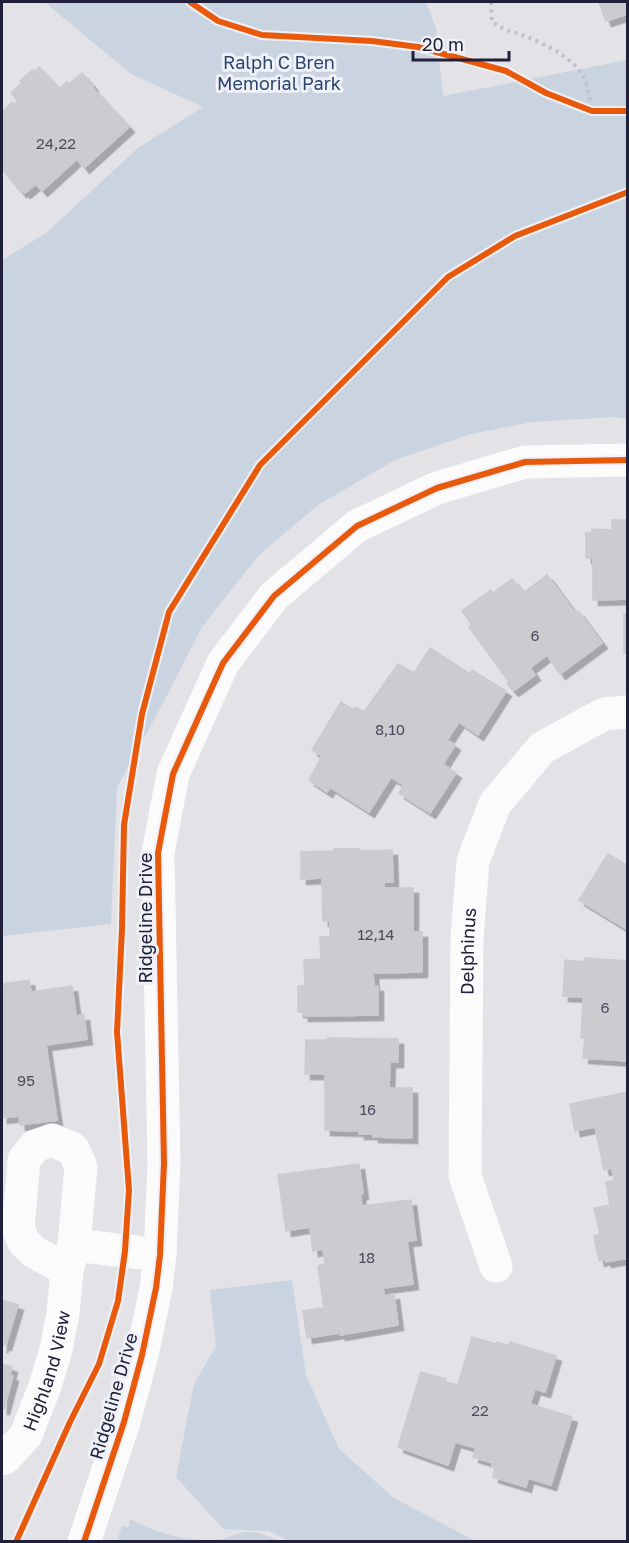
<svg xmlns="http://www.w3.org/2000/svg" width="629" height="1543" viewBox="0 0 629 1543" font-family="'Golos Text',sans-serif">
	<style>
		.green { fill: #cad4e1 }
		.building { fill: #cbcbd0; stroke: #cacbd0; stroke-width: 1.5; filter: url(#shadow) }
		.lines { fill: none; stroke-linecap: round; stroke-linejoin: round }
		.path { stroke: #bfc0c9; stroke-width: 4; stroke-dasharray: 3 4.5; stroke-linecap: butt }
		.minor { stroke: #fbfbfb; stroke-width: 33 }
		.tertiary { stroke: #fbfbfb; stroke-width: 33 }
		.cycleway-casing { stroke: #eff1f7; stroke-width: 10 }
		.cycleway { stroke: #e8590c; stroke-width: 6 }
		.labels { text-anchor: middle; dominant-baseline: central; stroke-width: 6; stroke-linejoin: round; paint-order: stroke }
		.number-label { font-size: 15px; fill: #4c4c60 }
		.park-label { font-size: 18px; fill: #2a4471; stroke: #eff1f7 }
		.street-label { font-size: 18px; fill: #20203a; stroke: #eff1f7 }
	</style>
	<defs>
		<filter id="shadow"><feDropShadow dx="5.5" dy="5.5" stdDeviation="0" flood-color="#0004"/></filter>
	</defs>
	<rect width="100%" height="100%" fill="#e2e2e7"/>
	<g class="green">
		<path d="M47 2H426L436 28 443 96 627 60V419L615 417 532 422 471 434 395 460 318 505 259 555 202 627 162 705 117 787 111 924 2 936V260L46 233 138 148 203 107 131 74 48 5Z"/>
		<path d="M292 1280 306 1375 339 1449 394 1498 475 1541H289L269 1531 223 1529 176 1477 194 1384 216 1346 210 1290Z"/>
		<path d="M130 1519C157 1534 190 1543 221 1539 228 1538 233 1534 240 1533 254 1530 267 1535 280 1541H117L122 1526 129 1527Z"/>
	</g>
	<g class="building">
		<path d="M599 2H628V14L606 21Z"/>
		<path d="M39 67 59 89 67 82 69 84 82 73 93 86 92 87 129 127 84 168 77 159 42 191 36 184 25 193 23 191 21 192 2 169V112L12 102 14 104 18 101 11 93 22 83 20 81 32 70 34 72Z"/>
		<path d="M612 520H628V599L593 600V558H586V533H592V529L612 530Z"/>
		<path d="M547 575 575 613 578 611 602 643 560 674 547 655 530 668 535 675 513 691 507 684 509 682 469 627 472 625 462 611 491 590 493 593 512 579 523 593Z"/>
		<path d="M624 614 628 615V653H624Z"/>
		<path d="M430 648 470 674 472 670 506 691 478 735 459 722 447 740 455 745 443 764 456 773 430 813 399 793 404 785 391 777 369 812 330 787 327 792 309 780 322 756 312 750 341 702 354 710 356 707 364 712 398 664 414 673Z"/>
		<path d="M334 849H360V851L392 850 393 882H384V888H413V932H422V972L373 973 374 986H378V1015L303 1016V1012H298V986H305L304 960 321 959 320 937H330V921H323L322 878 301 879V852L334 851Z"/>
		<path d="M608 854 628 866V930L579 900Z"/>
		<path d="M585 958 628 961V1061L583 1058 585 1038H581L583 997 563 996 565 960 585 962Z"/>
		<path d="M29 980 31 992 72 986 76 1016 84 1015 87 1039 46 1045 57 1120 20 1125 19 1116 2 1118V984Z"/>
		<path d="M328 1038 398 1039V1062H390L389 1088H412V1138L373 1137V1134H359V1131L325 1130V1074H305L306 1040H327Z"/>
		<path d="M628 1092V1258L606 1262 605 1259 599 1261 594 1236 600 1234 594 1208 610 1205 606 1182 614 1181 612 1168 604 1170 595 1127 575 1131 570 1104Z"/>
		<path d="M359 1164 363 1194H360L362 1206 411 1200 416 1240 407 1241 413 1284 383 1288 384 1296 394 1294 398 1325 340 1335V1333L307 1338 303 1311 324 1308 318 1266 325 1264 323 1249 313 1251 310 1227 286 1231 278 1175Z"/>
		<path d="M2 1300 18 1305 6 1345 3 1344 2 1348Z"/>
		<path d="M472 1337 496 1344 497 1342 509 1346 510 1342 556 1356 545 1392 535 1389 530 1404 572 1417 551 1485 528 1478 526 1487 493 1477 495 1468 492 1467 493 1463 473 1457 476 1448 455 1442 448 1465 398 1447 421 1372 446 1379 445 1382 458 1385Z"/>
		<path d="M2 1364 12 1367 10 1375 13 1376 4 1409H2Z"/>
	</g>
	<g class="lines">
		<path class="path" d="M491 2 492 22C503 30 515 32 527 37 549 46 577 59 586 83 589 92 590 102 592 111"/>
		<g class="minor">
			<path d="M74 1245 160 1255"/>
			<path id="s1" d="M496 1266 465 1176 467 938 473 861 495 804 542 748 604 714 628 712"/>
			<path id="s2" d="M2 1459 6 1457 26 1435 45 1386 56 1350 63 1313 67 1270 74 1245 81 1167 73 1149 52 1140 35 1146 24 1160 18 1229 24 1242 34 1252 67 1270"/>
		</g>
		<path class="tertiary" d="M84 1542 124 1422 142 1355 156 1288 160 1255 164 1163 158 853 173 774 223 663 274 596 357 526 437 488 525 462 628 460"/>
		<g class="cycleway-casing">
			<g id="cycleway">
				<path d="M190 2 218 21 262 35 372 41 418 47 506 71 546 93 592 111H628"/>
				<path d="M16 1542 70 1422 99 1364 118 1301 125 1251 129 1190 117 1032 122 929 124 825 142 714 169 612 260 465 448 277 515 236 628 192"/>
				<path d="M84 1542 124 1422 142 1355 156 1288 160 1255 164 1163 158 853 173 774 223 663 274 596 357 526 437 488 525 462 628 460"/>
			</g>
		</g>
		<use href="#cycleway" class="cycleway"/>
	</g>
	<g class="labels">
		<g class="number-label">
			<text x="56" y="143">24,22</text>
			<text x="535" y="635">6</text>
			<text x="390" y="729">8,10</text>
			<text x="376" y="934">12,14</text>
			<text x="605" y="1007">6</text>
			<text x="26" y="1080">95</text>
			<text x="368" y="1109">16</text>
			<text x="367" y="1257">18</text>
			<text x="480" y="1410">22</text>
		</g>
		<g class="park-label">
			<text x="279" y="62">Ralph C Bren<tspan x="279" dy="21">Memorial Park</tspan></text>
		</g>
		<g class="street-label">
			<text transform="translate(145 918) rotate(-90)">Ridgeline Drive</text>
			<text stroke="none"><textPath href="#s1" startOffset="320">Delphinus</textPath></text>
			<text stroke="none"><textPath href="#s2" startOffset="102">Highland View</textPath></text>
			<text transform="translate(113 1396) rotate(-74)">Ridgeline Drive</text>
		</g>
	</g>
	<rect width="629" height="1543" fill="none" stroke="#20203a" stroke-width="6"/>
	<path d="M413 51v9h96v-9" fill="none" stroke="#20203a" stroke-width="3"/>
	<text x="422" y="51" font-size="18" fill="#20203a" stroke="#eff1f7" stroke-width="4.5" paint-order="stroke">20 m</text>
</svg>
